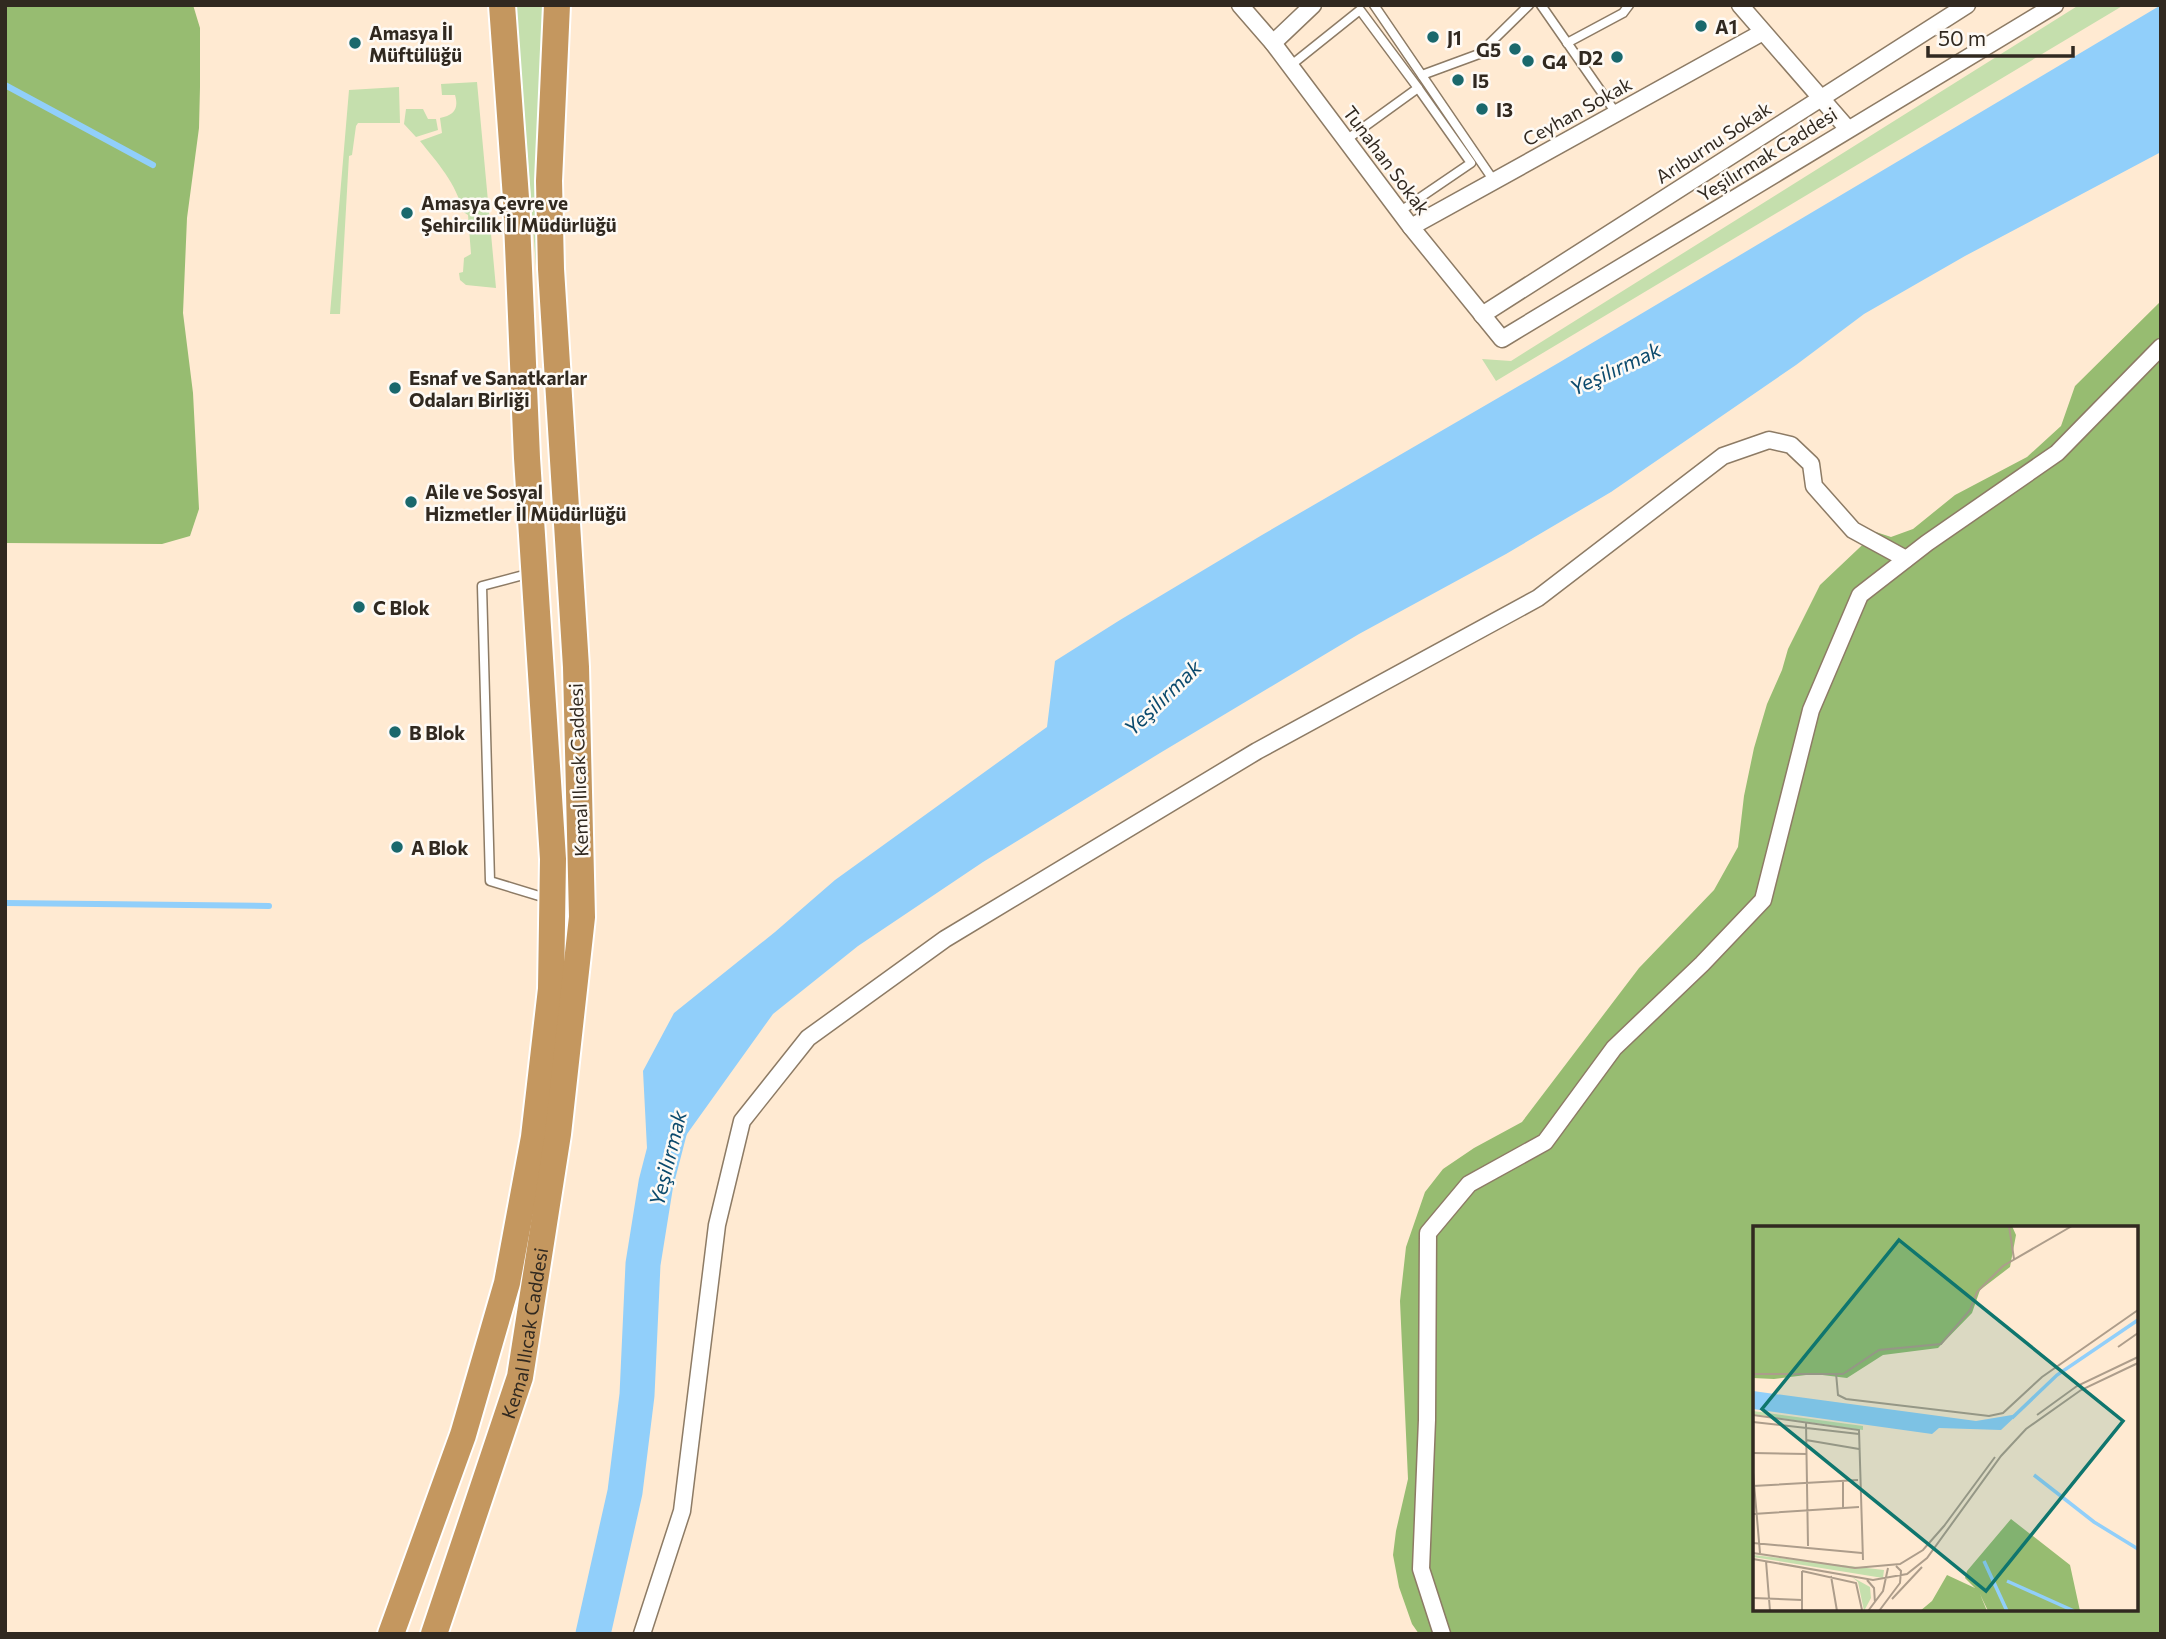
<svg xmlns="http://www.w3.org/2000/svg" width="2166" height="1639" viewBox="0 0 2166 1639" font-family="Commissioner,sans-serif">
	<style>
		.green { fill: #c5dfad }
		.forest { fill: #97bc71; fill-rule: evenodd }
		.water { fill: #91cffa }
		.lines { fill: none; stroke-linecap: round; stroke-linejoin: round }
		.stream { stroke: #91cffa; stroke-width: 6 }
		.river { stroke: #91cffa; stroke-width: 35 }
		.service-casing { stroke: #8d7b65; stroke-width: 11 }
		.minor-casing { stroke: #8d7b65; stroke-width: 19 }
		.trunk-casing { stroke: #fff; stroke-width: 30 }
		.service { stroke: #fff; stroke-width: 8 }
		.minor { stroke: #fff; stroke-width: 16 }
		.trunk { stroke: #c4975f; stroke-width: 26 }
		.poi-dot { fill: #1a686c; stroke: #fefaf5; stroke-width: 2.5 }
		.labels { text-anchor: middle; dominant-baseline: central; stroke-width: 5; stroke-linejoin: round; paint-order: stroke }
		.poi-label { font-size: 19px; font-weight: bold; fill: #312920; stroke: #fefaf5; text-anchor: start }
		.street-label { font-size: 19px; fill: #312920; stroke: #fefaf5 }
		.water-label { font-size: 21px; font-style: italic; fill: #0b4a6d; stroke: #fefaf5 }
		.inset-river { fill: none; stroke: #91cffa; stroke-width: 3.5 }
		.inset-road { fill: none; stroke: #ad9d8b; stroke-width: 2 }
		.view { fill: #0f766e; fill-opacity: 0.15; stroke: #0f766e; stroke-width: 3.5 }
		.inset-edge { fill: none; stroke: #312920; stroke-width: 3.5 }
	</style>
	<rect width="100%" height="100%" fill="#ffead2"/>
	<g class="green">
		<path d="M516 5H547L544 279 537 280Z"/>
		<path d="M2079 5H2124L1496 381 1482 359 1511 361Z"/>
		<path d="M477 82 496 288 466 285 460 280 459 273 463 272 464 258 471 254 468 215 462 211C458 185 436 161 420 141L442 133 440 118C454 115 459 109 455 95H442L441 84Z"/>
		<path d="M399 87 400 123H358L356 126 352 155 349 156 340 314H330L349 90Z"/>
		<path d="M406 109H423L428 119H436L438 130 416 137 404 124Z"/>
	</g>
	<g class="forest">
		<path d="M5 5H193L200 28V87L199 128 187 218 183 313 193 393 199 509 190 536 162 544 5 543Z"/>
		<path d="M2161 301V1634H1419L1412 1624 1399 1587 1393 1555 1396 1531 1408 1479 1400 1301 1406 1247 1425 1192 1443 1169 1474 1148 1522 1122 1639 968 1714 890 1738 847 1744 796 1754 748 1767 704 1782 670 1788 649 1820 585 1876 532 1891 537 1913 529 1955 495 2027 457 2061 426 2075 386ZM1755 1228H2136V1609H1755Z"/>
	</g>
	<path class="water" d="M2161 5V152L1965 256 1864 314 1796 365 1611 492 1506 554 1359 634 1160 753 983 862 858 946 773 1014 649 1187 643 1071 674 1013 775 932 835 880 1047 727 1055 661 1120 620 1262 535 1560 362Z"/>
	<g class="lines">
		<g class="stream">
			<path d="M5 85 153 165"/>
			<path d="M5 903 269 906"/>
		</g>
		<path class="river" d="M593 1634 625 1492 637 1395 643 1264 656 1183 670 1129"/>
		<g class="service-casing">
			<g id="service">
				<path d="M1374 5 1494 181"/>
				<path d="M1541 5 1616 113"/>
				<path d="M1567 43 1623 13 1629 5"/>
				<path d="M1290 66 1360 10 1418 88 1346 140"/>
				<path d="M1422 75 1479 54 1529 5"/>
				<path d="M1399 212 1471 163 1418 88"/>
				<path d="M531 573 482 586 490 881 549 899"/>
			</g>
		</g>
		<g class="minor-casing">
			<g id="minor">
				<path d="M1240 5 1273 43 1411 227 1502 339C1687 229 1870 115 2055 5"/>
				<path d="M1740 5 1847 128"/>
				<path d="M1273 43 1313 5"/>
				<path d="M1411 227 1763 32"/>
				<path d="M1482 315 1967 5"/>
				<path d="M642 1634 682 1511 717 1225 742 1121 808 1038 945 939 1257 751 1538 598 1723 456 1769 440 1791 445 1811 464 1814 486 1853 530 1906 559"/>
				<path d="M1442 1634 1421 1569 1427 1420 1428 1233 1469 1184 1545 1142 1614 1048 1702 964 1763 900 1811 710 1860 595 1927 543 2057 453 2161 347"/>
			</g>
		</g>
		<g class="trunk-casing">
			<g id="trunk">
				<path d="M391 1634 463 1435 507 1283 534 1137 551 989 553 859 527 458 516 198 502 5"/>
				<path id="s1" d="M434 1634 520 1377 558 1134 582 917 576 667 551 269 549 181 557 5"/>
			</g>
		</g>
		<use href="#service" class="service"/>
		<use href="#minor" class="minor"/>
		<use href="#trunk" class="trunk"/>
	</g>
	<g class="poi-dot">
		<circle cx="1701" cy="26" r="7"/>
		<circle cx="1433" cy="37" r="7"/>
		<circle cx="355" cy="43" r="7"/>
		<circle cx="1515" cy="49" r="7"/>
		<circle cx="1617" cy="57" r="7"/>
		<circle cx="1528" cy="61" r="7"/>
		<circle cx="1458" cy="80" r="7"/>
		<circle cx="1482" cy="109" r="7"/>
		<circle cx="407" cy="213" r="7"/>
		<circle cx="395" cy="388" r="7"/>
		<circle cx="411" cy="502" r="7"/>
		<circle cx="359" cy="607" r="7"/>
		<circle cx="395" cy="732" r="7"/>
		<circle cx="397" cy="847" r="7"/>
	</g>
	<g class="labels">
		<g class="poi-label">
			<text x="1715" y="26">A1</text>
			<text x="369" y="32">Amasya İl<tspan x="369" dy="22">Müftülüğü</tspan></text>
			<text x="1447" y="37">J1</text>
			<text x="1501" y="49" text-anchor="end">G5</text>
			<text x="1603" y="57" text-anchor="end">D2</text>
			<text x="1542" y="61">G4</text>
			<text x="1472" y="80">I5</text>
			<text x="1496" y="109">I3</text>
			<text x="421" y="202">Amasya Çevre ve<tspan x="421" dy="22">Şehircilik İl Müdürlüğü</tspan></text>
			<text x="409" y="377">Esnaf ve Sanatkarlar<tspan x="409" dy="22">Odaları Birliği</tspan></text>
			<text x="425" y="491">Aile ve Sosyal<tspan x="425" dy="22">Hizmetler İl Müdürlüğü</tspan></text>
			<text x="373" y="607">C Blok</text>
			<text x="409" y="732">B Blok</text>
			<text x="411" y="847">A Blok</text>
		</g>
		<g class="street-label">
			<text transform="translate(1577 111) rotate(-29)">Ceyhan Sokak</text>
			<text transform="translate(1713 142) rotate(-33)">Arıburnu Sokak</text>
			<text transform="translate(1767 154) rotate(-32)">Yeşilırmak Caddesi</text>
			<text transform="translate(1387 160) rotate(53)">Tunahan Sokak</text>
			<text transform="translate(578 770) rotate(-92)">Kemal Ilıcak Caddesi</text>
			<text stroke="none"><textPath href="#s1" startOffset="315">Kemal Ilıcak Caddesi</textPath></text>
		</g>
		<g class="water-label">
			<text transform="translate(1615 368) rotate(-25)">Yeşilırmak</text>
			<text transform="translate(1162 697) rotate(-44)">Yeşilırmak</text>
			<text transform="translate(667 1158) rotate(-76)">Yeşilırmak</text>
		</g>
	</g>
	<g transform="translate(1753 1226)">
		<rect width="385" height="385" fill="#ffead2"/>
		<path d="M0 185 110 200V204L0 188ZM0 329 131 344 130 352 0 331ZM99 351 117 361 118 372 111 385 105 356Z" fill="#c5dfad"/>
		<path d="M0 0H259L263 9 257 41 227 64 219 87 185 122 130 129 94 152 61 148 21 153 0 152ZM258 293 317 339 327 385H235L227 368 234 385H167L179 375 194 349 222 362 212 352 214 345Z" fill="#97bc71"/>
		<path d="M0 165 223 195 265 188 248 204 186 202 179 208 0 183Z" fill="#91cffa"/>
		<path class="inset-river" d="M259 192 304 149 385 94M281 249 341 296 385 323M231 335 254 385M254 355 321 385"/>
		<path class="inset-road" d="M256 0 261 33M365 121 385 107M83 147 85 169 93 173 236 190 250 187 289 151 385 84M0 148H90L126 124 188 118 217 84 224 66 250 40 319 0M0 189 106 204 110 334M284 189 324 160 385 131M0 196 106 208M53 197 55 320M53 214 106 223M0 227 54 228M0 246 7 327M90 255V282M0 260 105 254M0 288 106 281M0 317 109 327M0 327 102 342 147 338 170 324 191 300 242 231M0 333 120 354 154 348 174 332 248 230 273 203 328 164 385 137M13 335 17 385M49 345 103 357 109 384M49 345V385M78 350 84 385M114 354 121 362 122 377M0 372 49 374M139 373 169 341M115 385 130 365 135 342M126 385 147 357 148 345 143 340"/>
		<path class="view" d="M146 14 370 195 233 365 9 183Z"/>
		<rect width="385" height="385" class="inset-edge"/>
	</g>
	<rect width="2166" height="1639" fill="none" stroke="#312920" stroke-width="14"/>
	<path d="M1928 46v10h145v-10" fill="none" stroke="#312920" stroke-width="3.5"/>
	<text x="1938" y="46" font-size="21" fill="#312920" stroke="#fefaf5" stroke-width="5" paint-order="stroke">50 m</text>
</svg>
